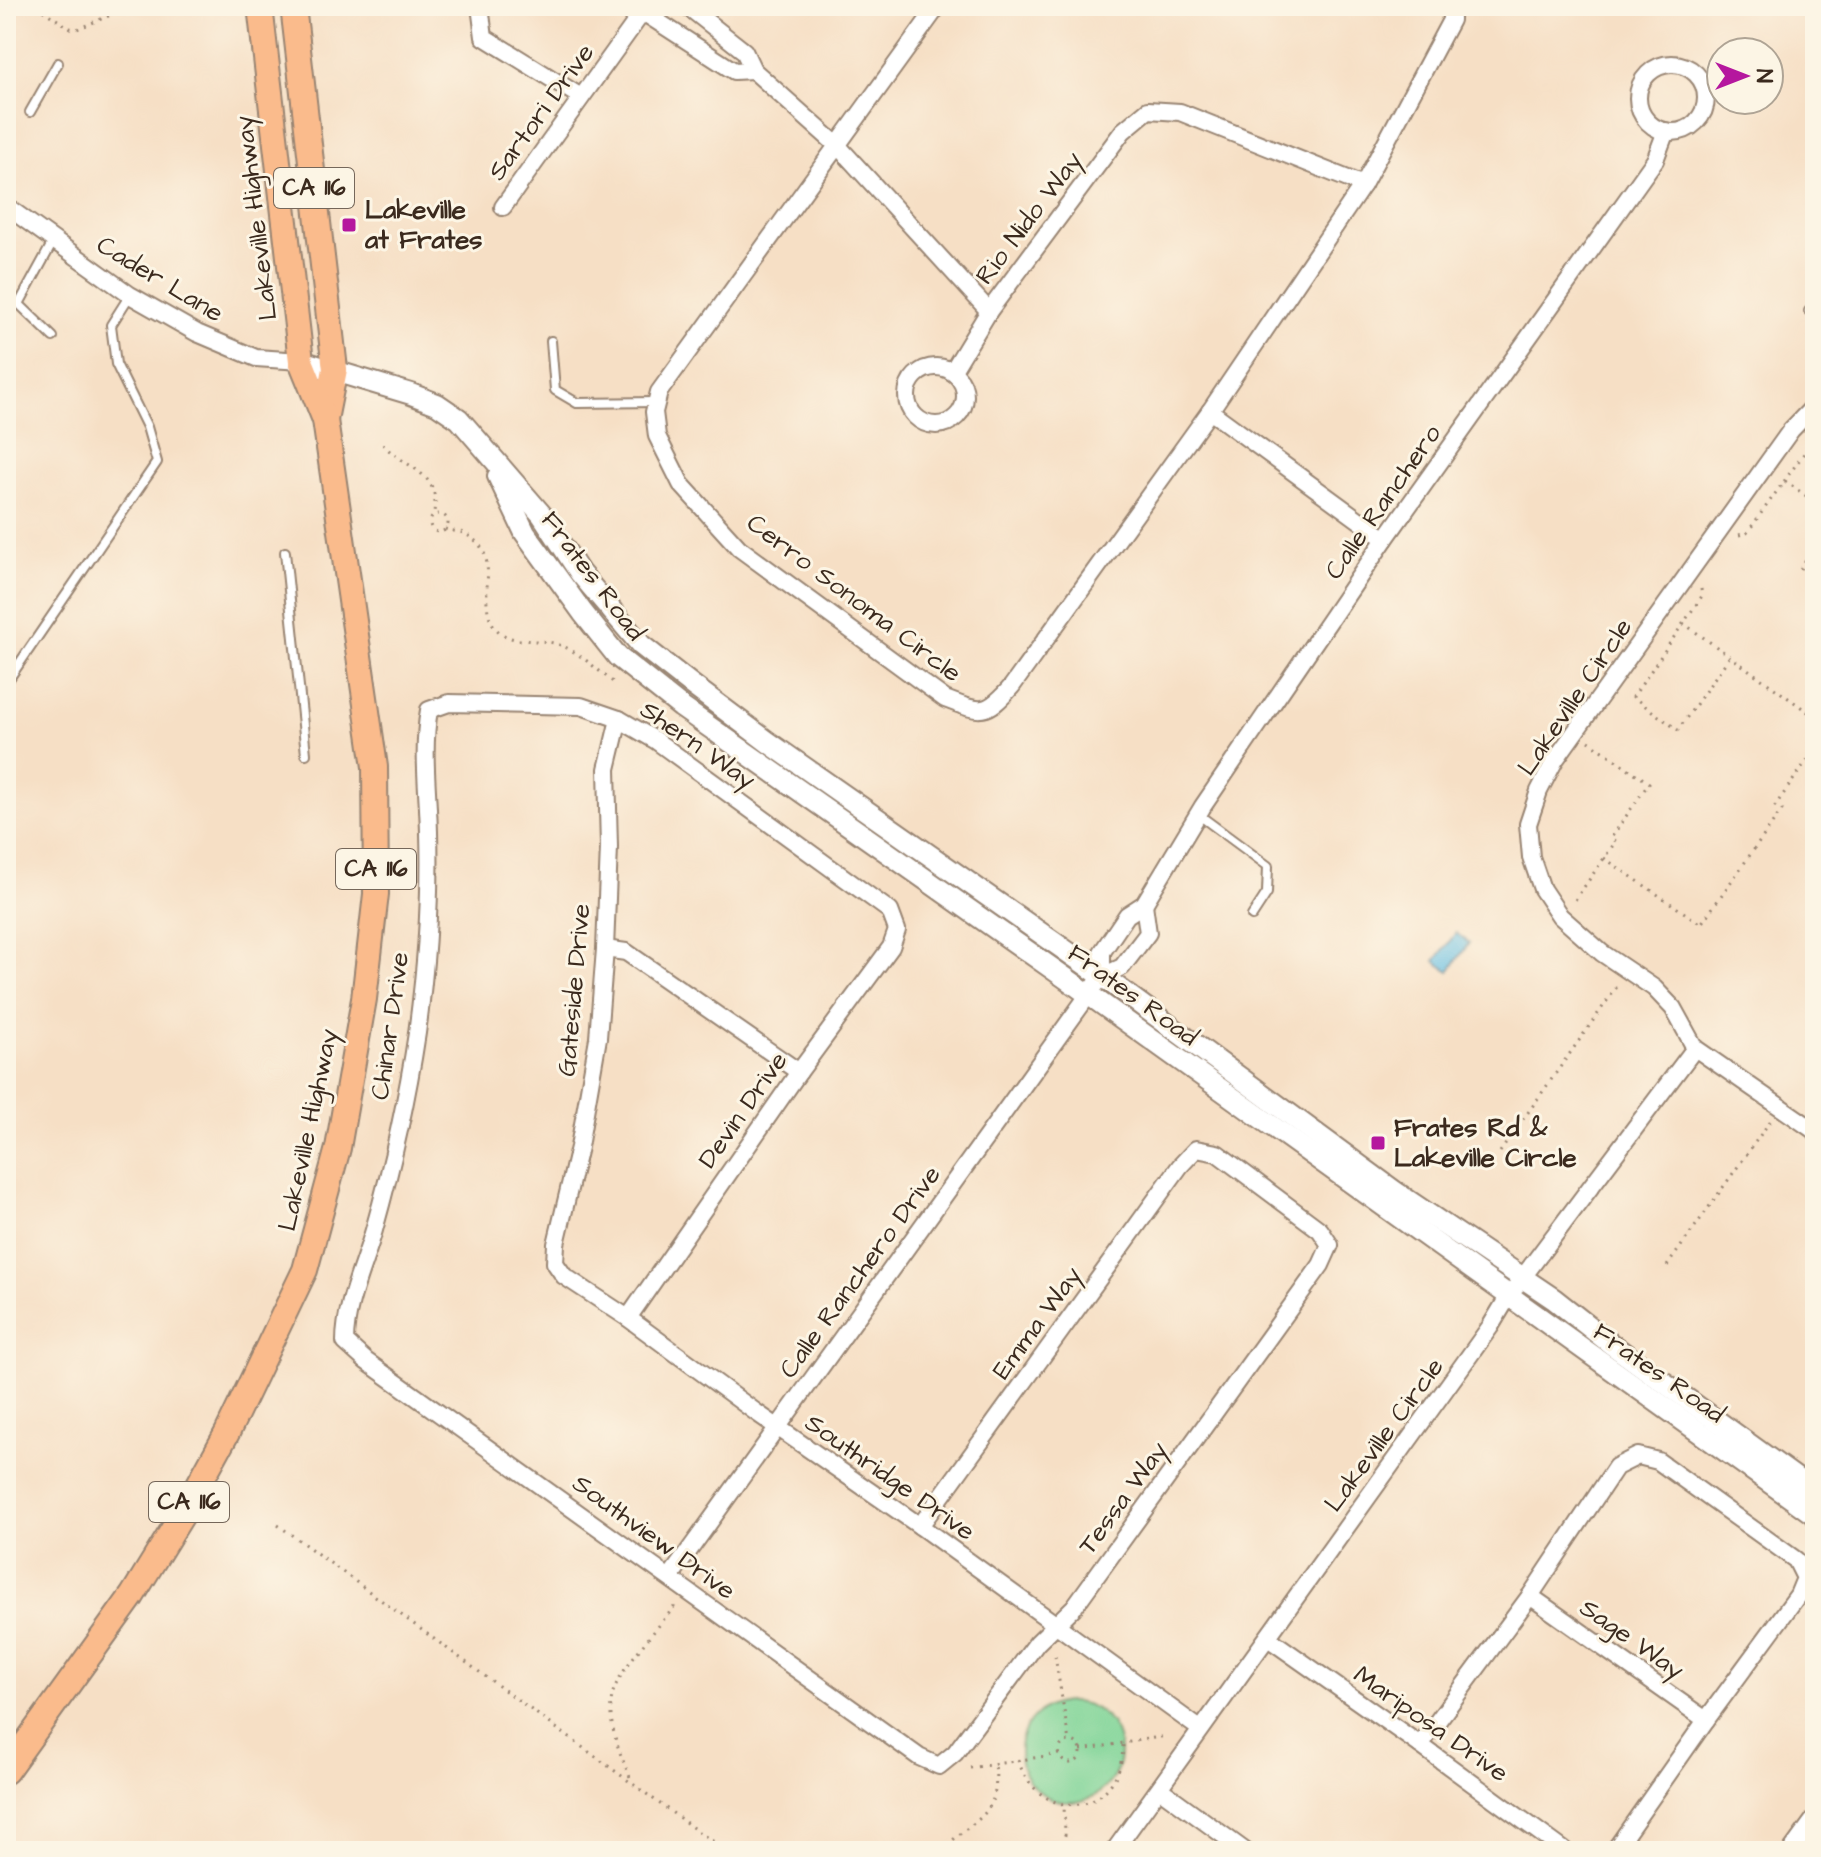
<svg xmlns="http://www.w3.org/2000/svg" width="1821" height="1857" viewBox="0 0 1821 1857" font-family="'Architects Daughter',sans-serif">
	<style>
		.green { fill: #7fd497; stroke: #5d7f5a; stroke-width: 2 }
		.water { fill: #66bfe4; stroke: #507481; stroke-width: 2 }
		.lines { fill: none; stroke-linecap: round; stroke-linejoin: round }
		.service-casing { stroke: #988472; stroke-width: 12 }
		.minor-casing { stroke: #988472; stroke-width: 20 }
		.tertiary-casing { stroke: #988472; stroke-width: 24 }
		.primary-casing { stroke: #988472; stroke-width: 28 }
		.path { stroke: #988472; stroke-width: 3; stroke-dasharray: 2 6; stroke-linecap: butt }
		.service { stroke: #fff; stroke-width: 8 }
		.minor { stroke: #fff; stroke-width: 16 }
		.tertiary { stroke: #fff; stroke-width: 20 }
		.primary { stroke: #fabb8c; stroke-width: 24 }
		.poi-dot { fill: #b5179e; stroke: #fcf5e5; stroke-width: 3 }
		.labels { text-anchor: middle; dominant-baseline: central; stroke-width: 6; stroke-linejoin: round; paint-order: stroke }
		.shield { fill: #fcf5e5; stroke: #75675a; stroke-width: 2 }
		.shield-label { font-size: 24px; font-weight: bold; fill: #3b2a1e }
		.street-label { font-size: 26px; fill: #3b2a1e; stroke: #fcf5e5 }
		.poi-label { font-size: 26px; font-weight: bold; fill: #3b2a1e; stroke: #fcf5e5; text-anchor: start }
	</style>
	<rect width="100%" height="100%" fill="#fcf5e5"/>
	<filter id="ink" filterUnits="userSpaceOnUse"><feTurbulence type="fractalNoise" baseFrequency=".0125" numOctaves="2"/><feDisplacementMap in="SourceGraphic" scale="16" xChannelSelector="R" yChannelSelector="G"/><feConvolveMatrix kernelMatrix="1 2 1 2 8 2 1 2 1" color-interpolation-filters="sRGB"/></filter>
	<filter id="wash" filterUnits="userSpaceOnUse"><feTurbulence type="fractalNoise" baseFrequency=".006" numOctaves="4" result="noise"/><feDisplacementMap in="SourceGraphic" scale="32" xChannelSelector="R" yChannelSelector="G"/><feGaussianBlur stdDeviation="1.8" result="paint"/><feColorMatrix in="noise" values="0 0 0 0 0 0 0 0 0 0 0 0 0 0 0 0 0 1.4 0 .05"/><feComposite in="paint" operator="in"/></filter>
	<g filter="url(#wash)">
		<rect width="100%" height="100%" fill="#f6dfc5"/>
		<circle class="green" cx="1070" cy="1752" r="50"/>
		<path class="water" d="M1456 933 1469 943 1449 971 1435 961Z"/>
	</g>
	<g filter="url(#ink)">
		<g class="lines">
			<g class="service-casing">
				<g id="service">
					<path d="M30 112 58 63"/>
					<path d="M1809 311 1815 315"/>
					<path d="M53 337 19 304 54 240"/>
					<path d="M551 341 555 390 577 403 656 402"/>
					<path d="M285 552 306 754"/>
					<path d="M6 683 157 462 147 427 116 364 111 325 130 295"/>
					<path d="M1199 815 1268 866 1267 893 1252 916"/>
				</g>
			</g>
			<g class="minor-casing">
				<g id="minor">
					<path d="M480 6 484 37 581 97"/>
					<path d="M687 6 744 51 753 70 838 146 989 311"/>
					<path d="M938 6 659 392 654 412 657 436 681 484 739 548 945 699C981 713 986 716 1012 686L1210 411 1363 185 1451 20V6"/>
					<path d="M643 12 734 71 753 70"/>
					<circle cx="1672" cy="98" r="34"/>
					<path d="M6 206 130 295 197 333 256 358 301 361"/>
					<path d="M503 207 647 6"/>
					<circle cx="936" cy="396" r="29"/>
					<path d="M952 372 989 311 1123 131 1148 110 1180 112 1363 185"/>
					<path d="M1815 405 1791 430 1555 760 1539 791 1528 824 1531 857 1542 889 1560 916 1602 953 1654 988 1673 1008 1695 1048 1815 1131"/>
					<path d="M1210 411 1385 539"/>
					<path d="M619 719 607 769 609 847 605 949 598 1038 579 1147 556 1244 555 1263 564 1276 628 1318 757 1413 920 1526 1200 1729"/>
					<path d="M605 949 626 952 799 1072"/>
					<path d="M1102 976V952L1127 915 1144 904 1203 806 1385 539 1655 160 1666 131"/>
					<path d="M628 1318 799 1072 891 947 897 930 890 911 655 740 619 719 581 706 449 703 429 710C422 751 428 791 429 832 431 898 426 967 417 1033 407 1100 392 1166 374 1230 364 1266 345 1304 345 1342L366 1361 919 1757 939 1766 955 1753 1037 1643 1074 1607 1321 1265 1330 1245 1320 1230 1217 1153 1196 1149 1180 1166 920 1526"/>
					<path d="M670 1577 1102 976 1122 967 1148 933 1144 904"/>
					<path d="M1530 1596 1706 1720"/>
					<path d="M1268 1638 1420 1745 1565 1851"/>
					<path d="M1420 1745 1530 1596 1616 1467 1638 1456 1658 1461 1796 1560 1805 1578 1798 1595 1706 1720 1614 1851"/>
					<path d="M1160 1789 1245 1851"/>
					<path d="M1114 1851 1490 1327 1508 1297 1695 1048"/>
					<path d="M1791 1851 1815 1818"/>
				</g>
			</g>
			<g class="tertiary-casing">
				<g id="tertiary">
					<path d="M301 361 411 394 437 404 459 419 542 515 580 573 641 645 692 685 768 742 1102 976 1394 1191 1554 1299 1611 1344 1815 1492"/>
					<path d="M498 476 525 533 583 613 618 657 681 707 1067 979 1815 1515"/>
				</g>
			</g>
			<g class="primary-casing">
				<g id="primary">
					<path d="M293 6 335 369 325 420"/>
					<path d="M6 1771 132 1596 182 1515 227 1433 305 1270 338 1148 364 999 376 894 375 767 325 420 301 361 260 6"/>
				</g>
			</g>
			<g class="path">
				<path d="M36 6 70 28 77 29 133 6"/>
				<path d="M383 444C404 469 444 471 433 516"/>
				<path d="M1785 481 1815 502"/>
				<circle cx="439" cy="523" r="9"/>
				<path d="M445 529C450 531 457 531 463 533 507 553 474 596 494 626 509 647 536 637 557 644 577 650 596 669 613 682"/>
				<path d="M1739 535 1747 533 1815 438"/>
				<path d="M1800 569 1815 547"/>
				<path d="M1701 589 1702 596 1633 697 1678 730 1730 656"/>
				<path d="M1683 623 1815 717"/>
				<path d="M1604 858 1701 924 1782 810 1775 806 1815 749"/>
				<path d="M1575 900 1616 841 1611 838 1649 783 1589 741"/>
				<path d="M1500 1152 1619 984"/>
				<path d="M1667 1266 1771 1120"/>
				<path d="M278 1525 700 1833 716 1843 756 1851"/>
				<path d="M1055 1656 1069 1741"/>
				<circle cx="1070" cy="1752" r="11"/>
				<path d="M1081 1750 1166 1736"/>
				<path d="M1018 1760C1041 1828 1123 1815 1123 1743"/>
				<path d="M970 1768 1059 1754"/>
				<path d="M630 1777C619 1752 603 1714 615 1687 626 1662 657 1629 674 1607V1604"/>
				<path d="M942 1851C973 1816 1001 1821 995 1764"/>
				<path d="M1060 1851 1065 1835 1064 1805"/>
			</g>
			<use href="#service" class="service"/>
			<use href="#minor" class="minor"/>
			<use href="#tertiary" class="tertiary"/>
			<use href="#primary" class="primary"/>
		</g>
	</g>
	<g class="poi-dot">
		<rect x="341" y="217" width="16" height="16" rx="4"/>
		<rect x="1370" y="1135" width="16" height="16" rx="4"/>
	</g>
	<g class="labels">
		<g class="shield">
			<rect x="274" y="168" width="80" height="40" rx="6"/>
			<rect x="336" y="849" width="80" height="40" rx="6"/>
			<rect x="149" y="1482" width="80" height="40" rx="6"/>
		</g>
		<g class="shield-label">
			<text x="314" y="188">CA 116</text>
			<text x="376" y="869">CA 116</text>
			<text x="189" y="1502">CA 116</text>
		</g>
		<g class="street-label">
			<text transform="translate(541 112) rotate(-54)">Sartori Drive</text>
			<text transform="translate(256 218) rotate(-97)">Lakeville Highway</text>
			<text transform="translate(1029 218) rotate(-53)">Rio Nido Way</text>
			<text transform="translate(160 279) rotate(31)">Cader Lane</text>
			<text transform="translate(1383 502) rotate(-55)">Calle Ranchero</text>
			<text transform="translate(593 576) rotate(53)">Frates Road</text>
			<text transform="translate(854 598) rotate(37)">Cerro Sonoma Circle</text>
			<text transform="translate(1575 697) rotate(-56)">Lakeville Circle</text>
			<text transform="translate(698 745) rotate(35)">Shern Way</text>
			<text transform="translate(574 990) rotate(-85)">Gateside Drive</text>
			<text transform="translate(1133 995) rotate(36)">Frates Road</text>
			<text transform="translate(390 1026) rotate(-82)">Chinar Drive</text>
			<text transform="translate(743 1110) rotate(-55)">Devin Drive</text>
			<text transform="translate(308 1130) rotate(-78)">Lakeville Highway</text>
			<text transform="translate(860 1272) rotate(-54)">Calle Ranchero Drive</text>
			<text transform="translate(1037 1323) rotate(-54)">Emma Way</text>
			<text transform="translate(1659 1373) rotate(35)">Frates Road</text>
			<text transform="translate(1384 1435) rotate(-54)">Lakeville Circle</text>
			<text transform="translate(890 1477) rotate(35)">Southridge Drive</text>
			<text transform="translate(1123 1498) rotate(-54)">Tessa Way</text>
			<text transform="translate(654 1537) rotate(36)">Southview Drive</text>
			<text transform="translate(1632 1639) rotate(35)">Sage Way</text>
			<text transform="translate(1431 1724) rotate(35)">Mariposa Drive</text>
		</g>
		<g class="poi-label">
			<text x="365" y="210">Lakeville<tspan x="365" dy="30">at Frates</tspan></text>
			<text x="1394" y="1128">Frates Rd &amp;<tspan x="1394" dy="30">Lakeville Circle</tspan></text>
		</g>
	</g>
	<rect width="1821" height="1857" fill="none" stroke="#fcf5e5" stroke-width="32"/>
	<g transform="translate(1745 76) rotate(90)"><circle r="38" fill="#fcf5e5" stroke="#afa495" stroke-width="2"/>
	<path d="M0-6L14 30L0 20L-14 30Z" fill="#b5179e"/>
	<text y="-12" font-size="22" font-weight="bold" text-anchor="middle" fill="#3b2a1e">N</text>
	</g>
</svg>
